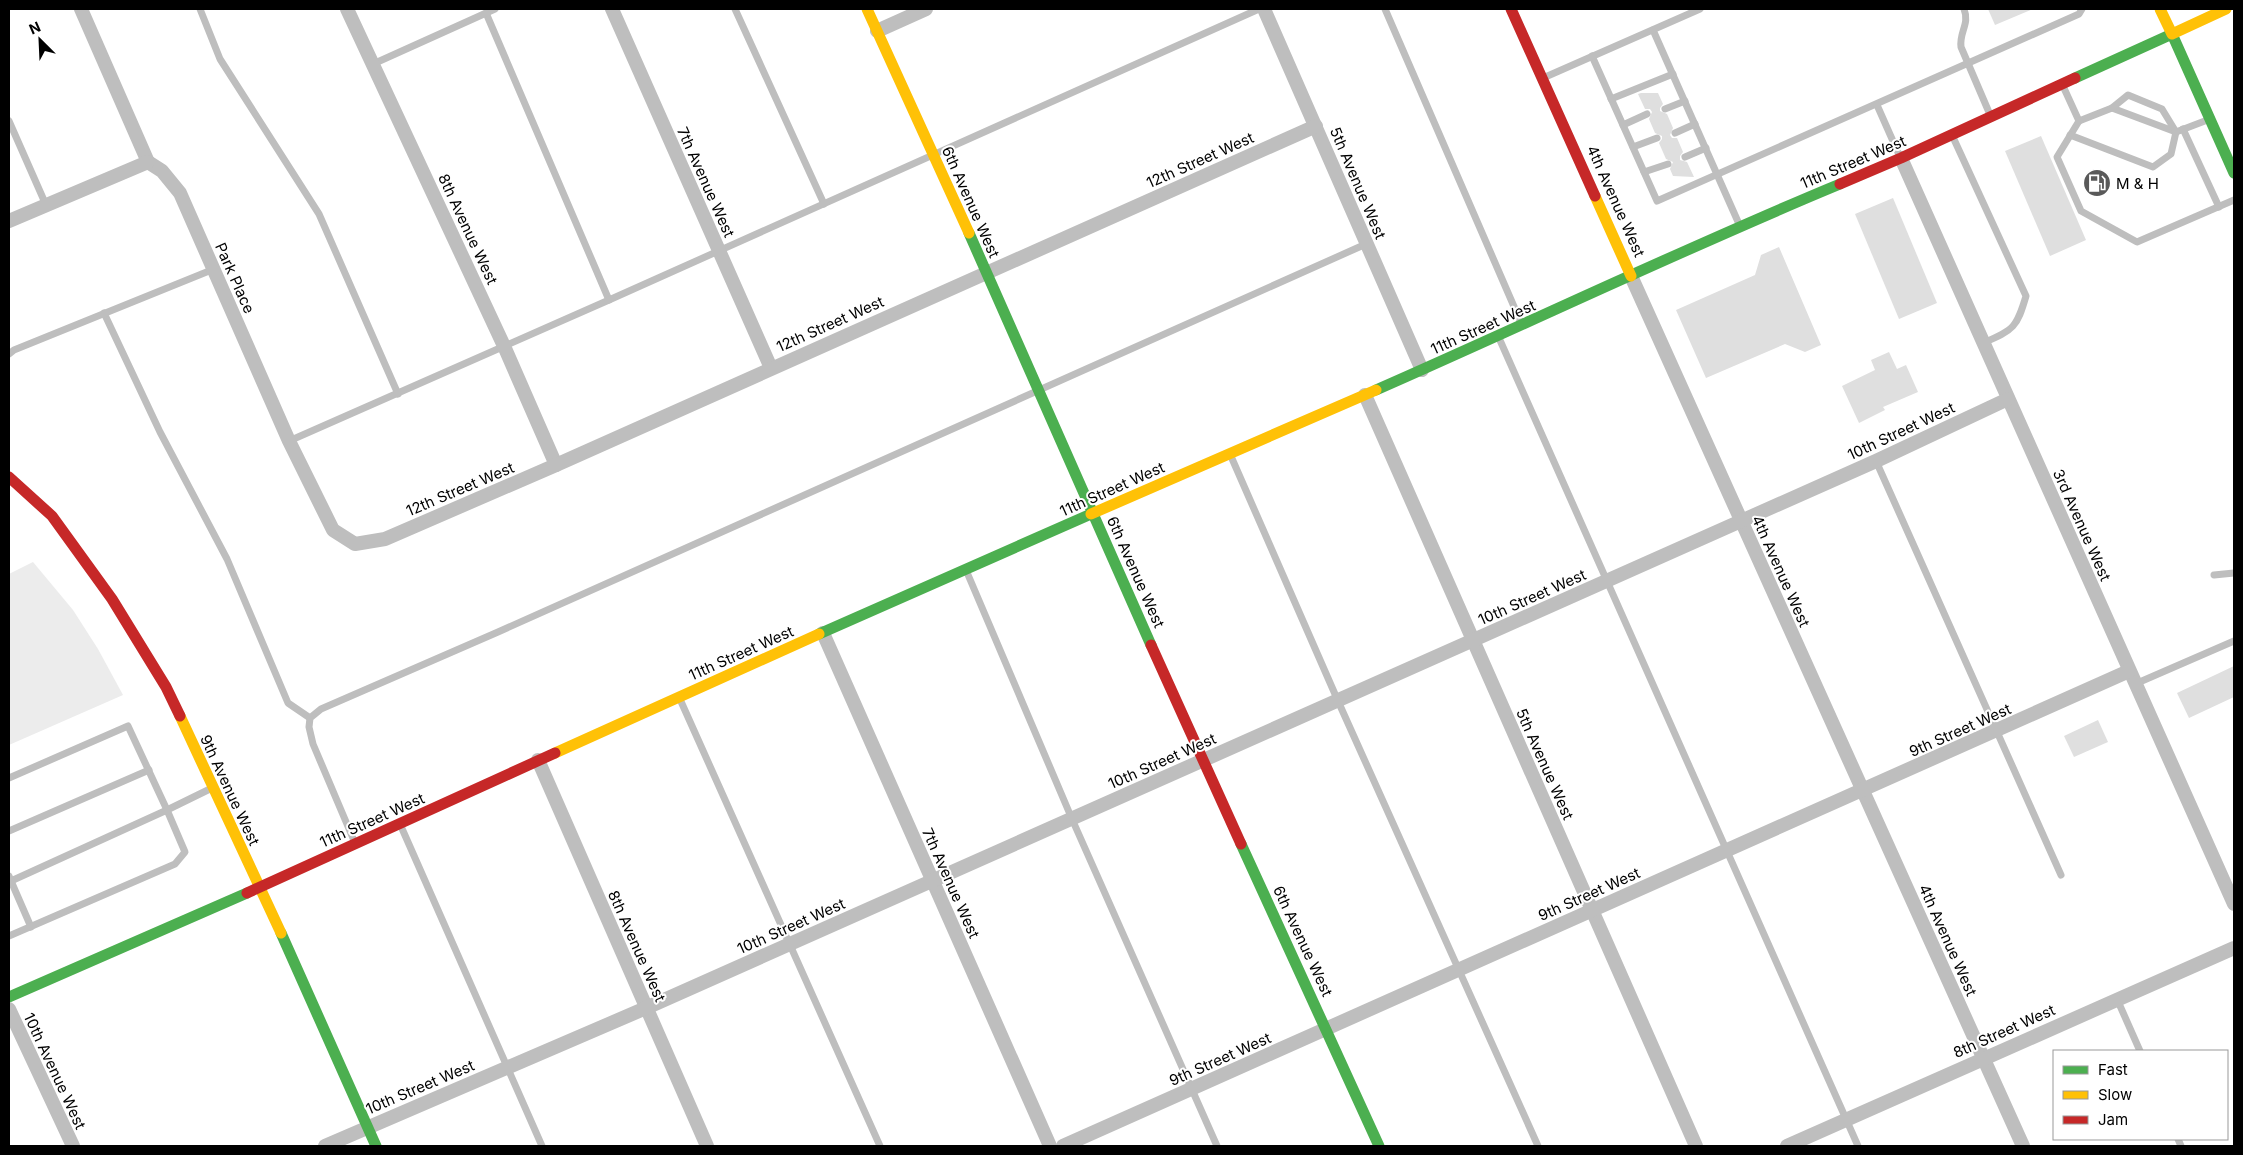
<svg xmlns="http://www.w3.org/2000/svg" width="2243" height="1155" viewBox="0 0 2243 1155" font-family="Inter,sans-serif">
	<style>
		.green { fill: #ececec }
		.building { fill: #dfdfdf }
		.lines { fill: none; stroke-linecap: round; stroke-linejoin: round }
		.lane { stroke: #bebebe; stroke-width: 7 }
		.street { stroke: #bebebe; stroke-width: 14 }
		.fast { stroke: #4caf50; stroke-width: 11 }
		.slow { stroke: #ffc107; stroke-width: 11 }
		.jam { stroke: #c62828; stroke-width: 11 }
		.labels { text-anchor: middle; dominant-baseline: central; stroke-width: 4; stroke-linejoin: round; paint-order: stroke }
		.street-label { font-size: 15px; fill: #000; stroke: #fff }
		.poi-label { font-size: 15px; fill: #000; stroke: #fff; text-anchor: start }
	</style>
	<rect width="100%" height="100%" fill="#fff"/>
	<path class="green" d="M33 562 73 610 98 649 123 695 9 745V574Z"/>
	<g class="building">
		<path d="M1988 9H2033L1995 25Z"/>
		<path d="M1641 93H1658L1663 104 1660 108V111L1667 114 1673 128 1670 135 1672 138H1677L1683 152 1680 156V160L1687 162 1694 177 1673 176 1670 169 1673 162 1666 159 1659 143 1662 139V136L1655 133 1649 119 1652 112 1650 109H1645L1638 94Z"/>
		<path d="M2041 136 2086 240 2050 256 2005 151Z"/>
		<path d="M1893 198 1937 303 1899 319 1855 214Z"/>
		<path d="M1779 247 1821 345 1805 352 1785 344 1706 378 1676 310 1755 275 1761 255Z"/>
		<path d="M1889 352 1897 369 1906 365 1918 392 1883 407 1885 410 1859 423 1842 386 1875 370 1871 360Z"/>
		<path d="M2234 666V697L2189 718 2177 693Z"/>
		<path d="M2098 720 2108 742 2074 757 2064 736Z"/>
	</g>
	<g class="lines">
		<g class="lane">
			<path d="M200 9 220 59 319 214 398 394"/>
			<path d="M735 9 824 204"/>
			<path d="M1385 9 1522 325"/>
			<path d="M1964 9C1970 24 1959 32 1961 47L1991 117"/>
			<path d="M486 13 609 300"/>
			<path d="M1653 30 1739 224"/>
			<path d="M1592 56 1657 201 2079 14 2082 9"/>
			<path d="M373 64 495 9"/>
			<path d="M1543 78 1700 9"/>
			<path d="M2063 86 2079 121 2057 157 2081 211 2137 242 2234 200"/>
			<path d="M1611 99 1673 74"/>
			<path d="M1877 105 1900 157"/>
			<path d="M2112 108 2176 132 2210 119"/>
			<path d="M1665 109 1685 101"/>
			<path d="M9 121 46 205"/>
			<path d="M1623 125 1647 114"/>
			<path d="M2183 129 2219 207"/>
			<path d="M1675 133 1695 124"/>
			<path d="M1952 135 2026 296C2017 327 2014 330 1983 343"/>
			<path d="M2070 135 2153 167 2171 154 2176 132 2162 109 2128 95 2112 108 2079 121"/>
			<path d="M1633 147 1657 138"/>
			<path d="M1685 157 1706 148"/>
			<path d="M1644 172 1668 164"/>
			<path d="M104 313 160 432 227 559 288 703 310 718"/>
			<path d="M1499 338 1858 1146"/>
			<path d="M9 354 14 350 214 269"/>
			<path d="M289 441 609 300 1259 9"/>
			<path d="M1230 454 1338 701 1538 1146"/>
			<path d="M1876 461 2061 875"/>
			<path d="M966 570 1072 819 1217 1146"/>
			<path d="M2214 575 2234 573"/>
			<path d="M2135 684 2234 641"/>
			<path d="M679 697 880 1146"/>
			<path d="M9 778 128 726 167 810 11 881 9 876"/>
			<path d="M400 824 542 1146"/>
			<path d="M9 831 149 770"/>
			<path d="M355 843 313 744 309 727 310 718 321 709 498 632 1366 244"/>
			<path d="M11 881 31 927"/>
			<path d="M9 936 175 864 185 852 167 810 212 788"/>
			<path d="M2117 999 2140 1051"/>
			<path d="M2178 1139 2181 1146"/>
		</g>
		<g class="street">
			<path d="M81 9 148 162"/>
			<path d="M347 9 504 346 556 465"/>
			<path d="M612 9 771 368"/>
			<path d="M1264 9 1422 370"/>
			<path d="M877 31 926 9"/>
			<path d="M1901 158 2234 904"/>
			<path d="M148 162 162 171 180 193 289 441 333 530 355 544 385 539 556 465 1316 126"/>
			<path d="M9 221 148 162"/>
			<path d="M1631 276 2023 1146"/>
			<path d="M1365 395 1696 1146"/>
			<path d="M823 633 1050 1146"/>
			<path d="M538 760 707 1146"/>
			<path d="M9 1009 73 1146"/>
			<path d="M325 1146 646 1008 1876 461 2008 399"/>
			<path d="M1063 1146 2129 671"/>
			<path d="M1787 1146 2234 948"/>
		</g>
		<g class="fast">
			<path d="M2075 78 2172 34 2234 173"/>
			<path d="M969 233 1151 645"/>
			<path d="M1376 390C1531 322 1683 249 1840 184"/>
			<path d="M819 634 1091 514"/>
			<path d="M1241 844 1379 1146"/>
			<path d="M281 933 376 1146"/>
			<path d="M9 997 247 893"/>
		</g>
		<g class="slow">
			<path d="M867 9 969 233"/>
			<path d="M2160 9 2172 34 2226 9"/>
			<path d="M1595 196 1631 276"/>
			<path d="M1091 514 1376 390"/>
			<path d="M180 716 281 933"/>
			<path d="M555 753 819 634"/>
		</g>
		<g class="jam">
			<path d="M1511 9 1595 196"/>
			<path d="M1840 184 1901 158 2075 78"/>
			<path d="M9 477 52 516 112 599 166 687 180 716"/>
			<path d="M1151 645 1241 844"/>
			<path d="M247 893 555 753"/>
		</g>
	</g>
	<defs>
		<g id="fuel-disc" transform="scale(1.4375)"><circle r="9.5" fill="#595959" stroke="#fff"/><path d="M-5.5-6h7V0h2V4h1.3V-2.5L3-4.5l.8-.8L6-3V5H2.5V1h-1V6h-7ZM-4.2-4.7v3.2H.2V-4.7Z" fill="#fff"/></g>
	</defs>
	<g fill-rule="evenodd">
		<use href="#fuel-disc" x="2097" y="183"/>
	</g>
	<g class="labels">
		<g class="street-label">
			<text transform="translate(1200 160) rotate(-24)">12th Street West</text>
			<text transform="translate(1853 162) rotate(-23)">11th Street West</text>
			<text transform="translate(706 182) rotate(66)">7th Avenue West</text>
			<text transform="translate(1358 183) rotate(67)">5th Avenue West</text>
			<text transform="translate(1616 201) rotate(66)">4th Avenue West</text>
			<text transform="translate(971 202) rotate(66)">6th Avenue West</text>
			<text transform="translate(468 229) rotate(65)">8th Avenue West</text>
			<text transform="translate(235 278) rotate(66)">Park Place</text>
			<text transform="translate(830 324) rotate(-24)">12th Street West</text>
			<text transform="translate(1483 327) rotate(-24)">11th Street West</text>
			<text transform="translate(1901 431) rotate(-25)">10th Street West</text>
			<text transform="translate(460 489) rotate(-23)">12th Street West</text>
			<text transform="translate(1112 489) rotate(-24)">11th Street West</text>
			<text transform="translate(2082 525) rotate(66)">3rd Avenue West</text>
			<text transform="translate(1781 571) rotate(66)">4th Avenue West</text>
			<text transform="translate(1136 572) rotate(66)">6th Avenue West</text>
			<text transform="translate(1532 597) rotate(-24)">10th Street West</text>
			<text transform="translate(741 653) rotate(-24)">11th Street West</text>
			<text transform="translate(1960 730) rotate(-24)">9th Street West</text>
			<text transform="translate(1162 761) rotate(-24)">10th Street West</text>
			<text transform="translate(1545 764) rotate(66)">5th Avenue West</text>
			<text transform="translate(230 790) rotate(65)">9th Avenue West</text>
			<text transform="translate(372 820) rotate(-24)">11th Street West</text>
			<text transform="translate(951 883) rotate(66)">7th Avenue West</text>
			<text transform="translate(1589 894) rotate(-24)">9th Street West</text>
			<text transform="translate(791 926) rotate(-24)">10th Street West</text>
			<text transform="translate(1948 940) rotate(66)">4th Avenue West</text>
			<text transform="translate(1303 941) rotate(65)">6th Avenue West</text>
			<text transform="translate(637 946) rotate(66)">8th Avenue West</text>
			<text transform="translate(2004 1031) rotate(-24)">8th Street West</text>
			<text transform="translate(1220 1059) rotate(-24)">9th Street West</text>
			<text transform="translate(55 1071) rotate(65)">10th Avenue West</text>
			<text transform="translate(420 1087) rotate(-23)">10th Street West</text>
		</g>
		<g class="poi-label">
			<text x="2116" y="183">M &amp; H</text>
		</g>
	</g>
	<rect width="2243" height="1155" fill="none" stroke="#000000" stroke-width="20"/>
	<rect x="2053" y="1050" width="175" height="90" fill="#ffffff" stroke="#999999"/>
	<rect x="2063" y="1066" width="25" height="8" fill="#4caf50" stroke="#999999"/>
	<text x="2098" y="1075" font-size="15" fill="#000000">Fast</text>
	<rect x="2063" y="1091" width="25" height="8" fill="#ffc107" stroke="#999999"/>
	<text x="2098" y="1100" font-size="15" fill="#000000">Slow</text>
	<rect x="2063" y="1116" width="25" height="8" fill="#c62828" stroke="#999999"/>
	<text x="2098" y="1125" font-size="15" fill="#000000">Jam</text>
	<g transform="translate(40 40) rotate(336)" stroke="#ffffff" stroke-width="4" paint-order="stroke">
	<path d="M0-4L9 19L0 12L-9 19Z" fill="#000000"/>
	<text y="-8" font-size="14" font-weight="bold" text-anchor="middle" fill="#000000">N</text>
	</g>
</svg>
